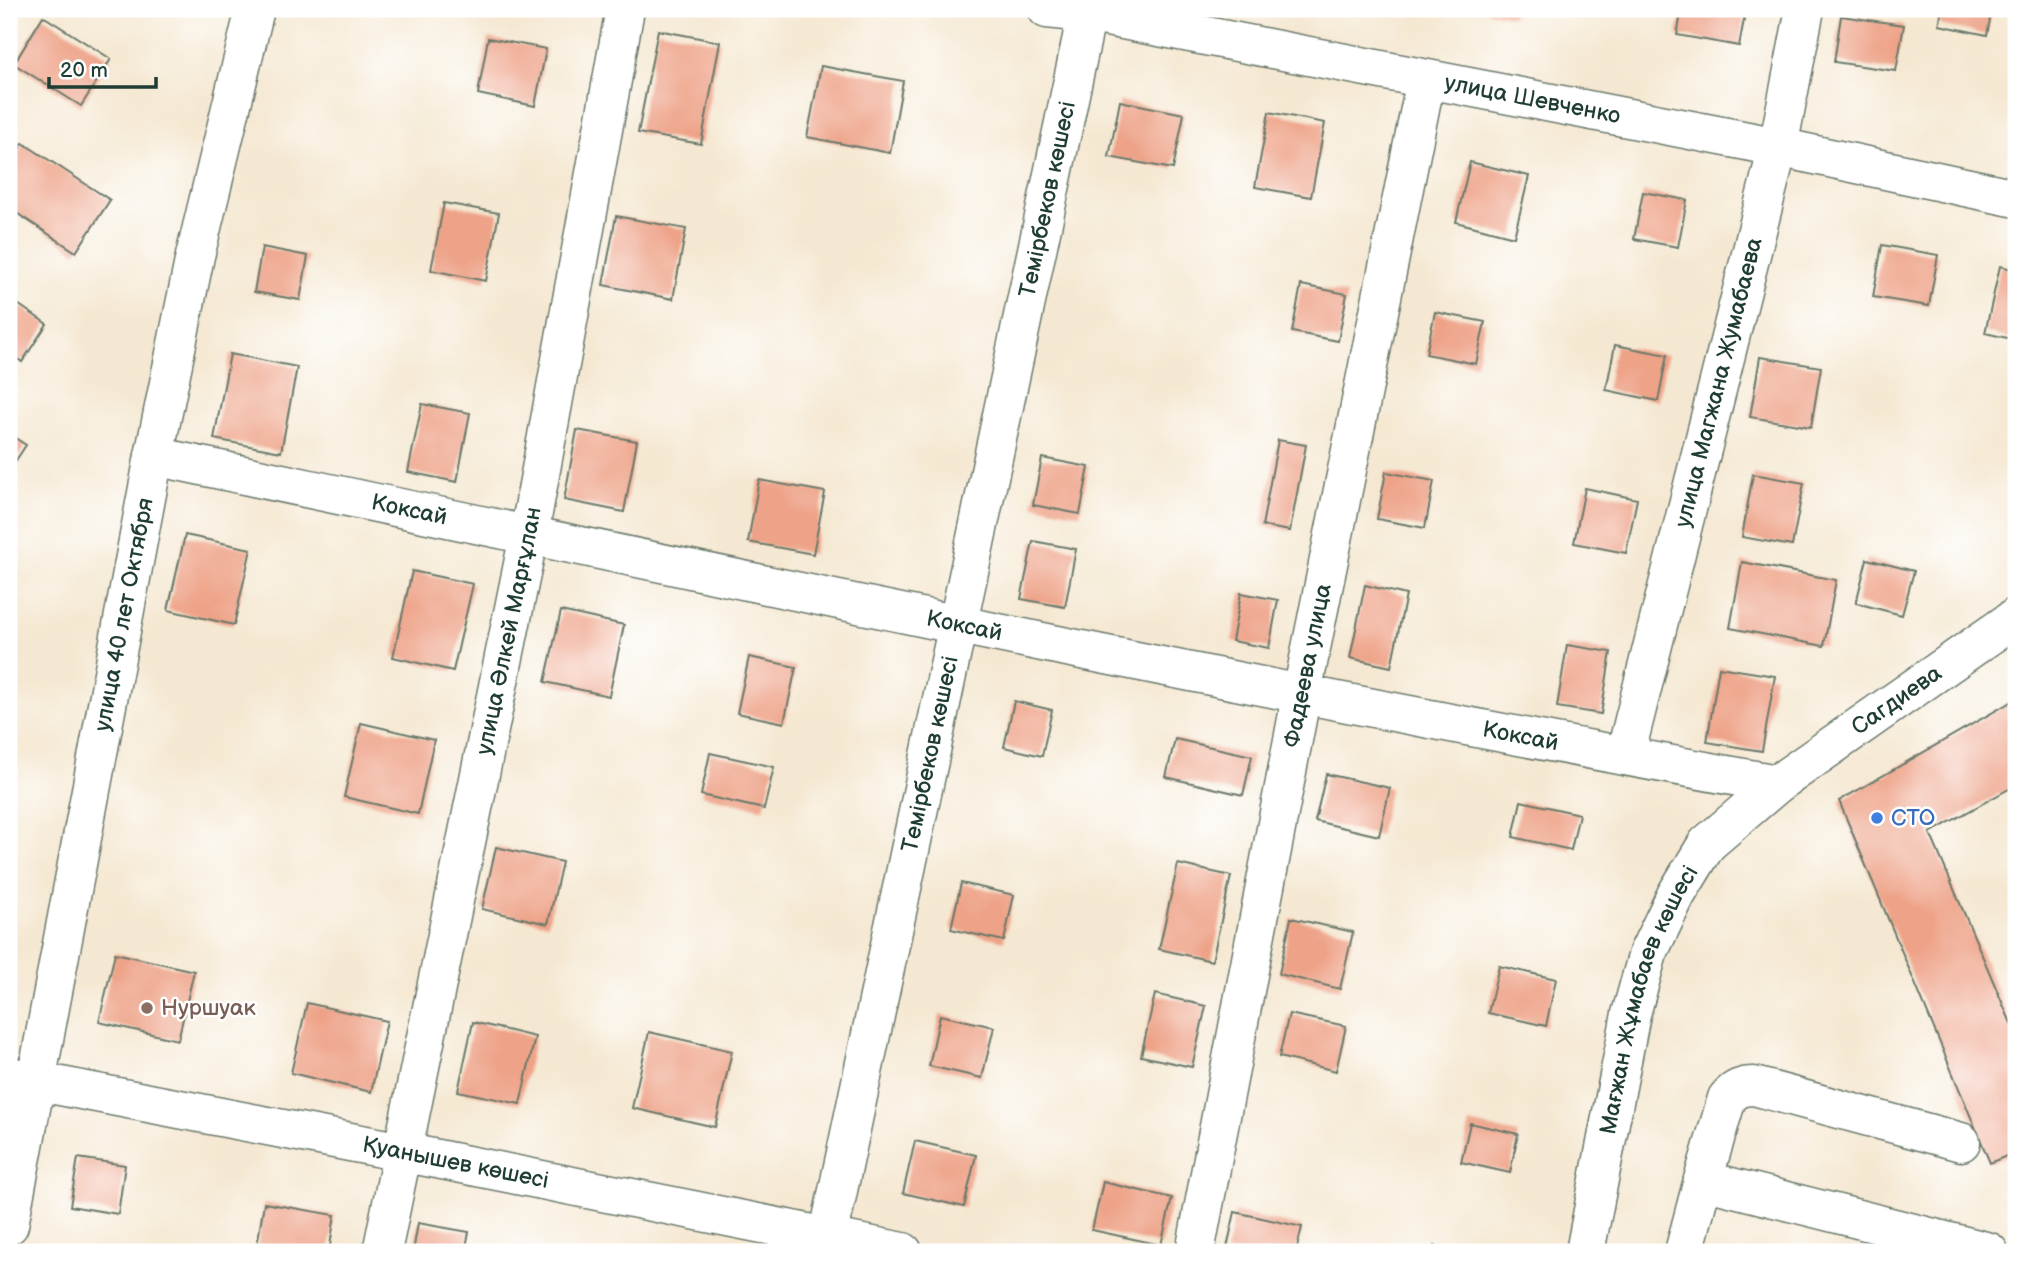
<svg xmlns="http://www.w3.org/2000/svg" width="2025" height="1261" viewBox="0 0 2025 1261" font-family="'Balsamiq Sans',sans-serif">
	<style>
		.building { fill: #eea388 }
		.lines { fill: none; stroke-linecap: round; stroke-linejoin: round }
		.minor-casing { stroke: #6a796b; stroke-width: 41 }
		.minor { stroke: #fff; stroke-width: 38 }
		.shop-dot { fill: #3f7fe0; stroke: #fff; stroke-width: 2.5 }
		.education-dot { fill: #8d6e63; stroke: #fff; stroke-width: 2.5 }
		.labels { text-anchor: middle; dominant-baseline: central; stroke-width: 5; stroke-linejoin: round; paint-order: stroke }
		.street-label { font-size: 23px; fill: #1f3d34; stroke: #fff }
		.shop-label { font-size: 23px; fill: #366cbe; stroke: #fff; text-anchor: start }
		.education-label { font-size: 23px; fill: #785e54; stroke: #fff; text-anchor: start }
	</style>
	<rect width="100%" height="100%" fill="#fff"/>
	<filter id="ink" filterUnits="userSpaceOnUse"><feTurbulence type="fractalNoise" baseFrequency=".0143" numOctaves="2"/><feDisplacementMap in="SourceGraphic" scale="14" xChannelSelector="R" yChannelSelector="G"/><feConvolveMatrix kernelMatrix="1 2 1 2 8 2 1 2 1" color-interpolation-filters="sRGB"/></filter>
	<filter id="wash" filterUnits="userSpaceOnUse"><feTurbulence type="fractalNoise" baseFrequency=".00686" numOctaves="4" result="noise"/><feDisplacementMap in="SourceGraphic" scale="28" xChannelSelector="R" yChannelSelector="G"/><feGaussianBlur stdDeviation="1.57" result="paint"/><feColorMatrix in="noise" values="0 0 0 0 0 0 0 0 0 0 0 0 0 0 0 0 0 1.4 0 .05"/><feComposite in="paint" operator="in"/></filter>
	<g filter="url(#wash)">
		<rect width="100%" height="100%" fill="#f5e8d2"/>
		<g id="blocks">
			<g class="building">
				<path d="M1481 9H1513L1512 17Z"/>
				<path d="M1682 9H1746L1739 46 1677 35Z"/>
				<path d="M1942 9H1992L1987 35 1939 25Z"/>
				<path d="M43 16 111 59 81 106 14 64Z"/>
				<path d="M1841 16 1904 25 1896 71 1834 62Z"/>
				<path d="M658 30 720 42 701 144 638 133Z"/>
				<path d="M488 38 546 49 535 106 478 94Z"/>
				<path d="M821 66 903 81 890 153 807 137Z"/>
				<path d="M1120 101 1184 114 1173 169 1109 157Z"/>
				<path d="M1269 112 1325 123 1311 197 1255 187Z"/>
				<path d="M23 143 110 200 76 252 9 208V164Z"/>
				<path d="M1470 162 1529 176 1514 237 1456 222Z"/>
				<path d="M1643 192 1687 200 1678 247 1634 239Z"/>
				<path d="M444 203 499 213 486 281 431 270Z"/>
				<path d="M616 216 686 229 673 299 603 285Z"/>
				<path d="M1882 245 1938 255 1929 306 1873 297Z"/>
				<path d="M262 247 308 256 300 300 254 292Z"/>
				<path d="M2000 266 2016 270V340L1985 333Z"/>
				<path d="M1301 285 1347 294 1338 341 1292 332Z"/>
				<path d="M9 298 47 324 22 362 9 353Z"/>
				<path d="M1435 312 1485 322 1476 364 1426 354Z"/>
				<path d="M1615 345 1667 355 1658 401 1606 390Z"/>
				<path d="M230 354 297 367 281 452 214 439Z"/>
				<path d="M1760 357 1821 367 1811 427 1750 417Z"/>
				<path d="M422 404 470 413 457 482 408 472Z"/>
				<path d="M577 430 637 441 624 512 564 500Z"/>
				<path d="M9 434 26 445 9 471Z"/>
				<path d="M1278 440 1306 445 1290 531 1262 526Z"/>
				<path d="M1042 458 1089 467 1080 514 1033 505Z"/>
				<path d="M1386 472 1434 481 1425 528 1377 519Z"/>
				<path d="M1753 474 1804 483 1792 546 1742 537Z"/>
				<path d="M759 480 825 492 813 554 748 542Z"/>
				<path d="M1585 488 1637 499 1626 553 1574 543Z"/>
				<path d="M185 535 251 549 234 625 168 610Z"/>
				<path d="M1033 541 1076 549 1065 607 1021 599Z"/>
				<path d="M1867 559 1914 571 1902 615 1856 603Z"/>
				<path d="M1742 562 1836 580 1824 646 1730 628Z"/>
				<path d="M412 571 473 584 453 671 393 657Z"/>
				<path d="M1365 585 1406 595 1391 667 1350 658Z"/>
				<path d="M1241 593 1278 600 1269 648 1232 641Z"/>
				<path d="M561 611 624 625 609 696 545 682Z"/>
				<path d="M1567 645 1611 652 1601 714 1557 707Z"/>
				<path d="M749 657 796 667 784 723 737 713Z"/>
				<path d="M1719 667 1775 676 1762 751 1707 742Z"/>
				<path d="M2016 699V785L1930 833 2016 1035V1152L1990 1163 1839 801Z"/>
				<path d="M1014 701 1052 710 1042 756 1004 747Z"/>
				<path d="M361 723 434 740 418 814 344 797Z"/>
				<path d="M1175 739 1252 756 1243 795 1166 777Z"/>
				<path d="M710 753 774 767 764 809 701 795Z"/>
				<path d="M1326 774 1390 788 1379 836 1315 821Z"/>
				<path d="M1521 801 1579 814 1571 850 1513 837Z"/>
				<path d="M496 847 562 862 548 924 482 909Z"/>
				<path d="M1178 864 1231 876 1212 961 1159 949Z"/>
				<path d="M961 883 1014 895 1004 941 951 929Z"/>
				<path d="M1291 918 1353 932 1340 989 1279 974Z"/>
				<path d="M115 953 194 971 178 1040 99 1022Z"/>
				<path d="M1499 966 1556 979 1546 1026 1488 1013Z"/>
				<path d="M1155 994 1206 1006 1192 1067 1141 1056Z"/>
				<path d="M307 1003 387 1021 371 1092 291 1073Z"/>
				<path d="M1289 1014 1346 1026 1336 1071 1279 1057Z"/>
				<path d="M940 1015 994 1027 982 1078 929 1066Z"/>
				<path d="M473 1022 535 1037 520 1104 458 1091Z"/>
				<path d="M649 1032 732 1051 715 1127 632 1108Z"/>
				<path d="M1470 1123 1518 1134 1510 1173 1461 1162Z"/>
				<path d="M915 1141 976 1155 964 1207 903 1193Z"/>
				<path d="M78 1158 125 1165 118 1214 70 1206Z"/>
				<path d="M1103 1182 1172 1198 1161 1245 1092 1230Z"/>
				<path d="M264 1203 335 1215 329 1252H295L257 1246Z"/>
				<path d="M1235 1212 1302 1227 1296 1252H1226Z"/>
				<path d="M418 1223 469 1232 465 1252H413Z"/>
				<path d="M1435 1246 1458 1251 1457 1252H1434Z"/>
			</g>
		</g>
	</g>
	<g filter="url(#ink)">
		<use href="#blocks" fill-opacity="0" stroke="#6a796b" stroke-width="2"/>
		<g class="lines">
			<g class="minor-casing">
				<g id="minor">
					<path id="s1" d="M1047 9 1087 13 1778 147 2016 198"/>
					<path id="s2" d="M154 456C694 570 1234 686 1777 784"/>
					<path id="s3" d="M1625 756 1778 147 1805 9"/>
					<path id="s4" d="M9 1076 402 1152 903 1252"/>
					<path d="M1961 1142 1754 1086C1742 1086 1735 1089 1727 1098L1703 1180 1989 1252"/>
					<path id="s5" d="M9 1225 154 456 195 256 255 9"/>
					<path id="s6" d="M382 1252 529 535 625 9"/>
					<path id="s7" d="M825 1252 1088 9"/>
					<path id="s8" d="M1195 1252 1302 693 1426 79"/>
					<path id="s9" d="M1585 1252 1631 1014 1648 953 1676 895 1707 844 1777 784 2016 617"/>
					<path d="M1684 1252 1703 1180"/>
				</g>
			</g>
			<use href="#minor" class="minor"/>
		</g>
	</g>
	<circle class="shop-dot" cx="1877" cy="818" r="7"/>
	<circle class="education-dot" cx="147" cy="1008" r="7"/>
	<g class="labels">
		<g class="street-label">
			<text stroke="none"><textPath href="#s1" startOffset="494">улица Шевченко</textPath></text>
			<text stroke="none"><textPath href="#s7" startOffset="1076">Темірбеков көшесі</textPath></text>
			<text stroke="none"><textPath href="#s3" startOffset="385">улица Магжана Жумабаева</textPath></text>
			<text stroke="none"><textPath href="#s2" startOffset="261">Коксай</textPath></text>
			<text stroke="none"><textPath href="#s5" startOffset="621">улица 40 лет Октября</textPath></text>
			<text stroke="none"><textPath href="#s2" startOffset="828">Коксай</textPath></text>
			<text stroke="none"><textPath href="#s6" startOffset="634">улица Әлкей Марғұлан</textPath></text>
			<text stroke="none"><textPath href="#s8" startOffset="597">Фадеева улица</textPath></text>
			<text stroke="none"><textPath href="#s9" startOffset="668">Сагдиева</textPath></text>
			<text stroke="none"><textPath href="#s2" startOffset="1395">Коксай</textPath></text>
			<text stroke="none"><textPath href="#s7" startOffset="509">Темірбеков көшесі</textPath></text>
			<text stroke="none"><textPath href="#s9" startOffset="261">Мағжан Жұмабаев көшесі</textPath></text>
			<text stroke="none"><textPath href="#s4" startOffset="455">Қуанышев көшесі</textPath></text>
		</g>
		<g class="shop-label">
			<text x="1891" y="818">СТО</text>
		</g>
		<g class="education-label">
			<text x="161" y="1008">Нуршуак</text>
		</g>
	</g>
	<rect width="2025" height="1261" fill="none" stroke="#fff" stroke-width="35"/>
	<path d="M49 77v10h107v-10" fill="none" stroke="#1f3d34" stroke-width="3.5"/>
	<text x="60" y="77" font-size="21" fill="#1f3d34" stroke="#ffffff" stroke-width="5" paint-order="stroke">20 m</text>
</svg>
